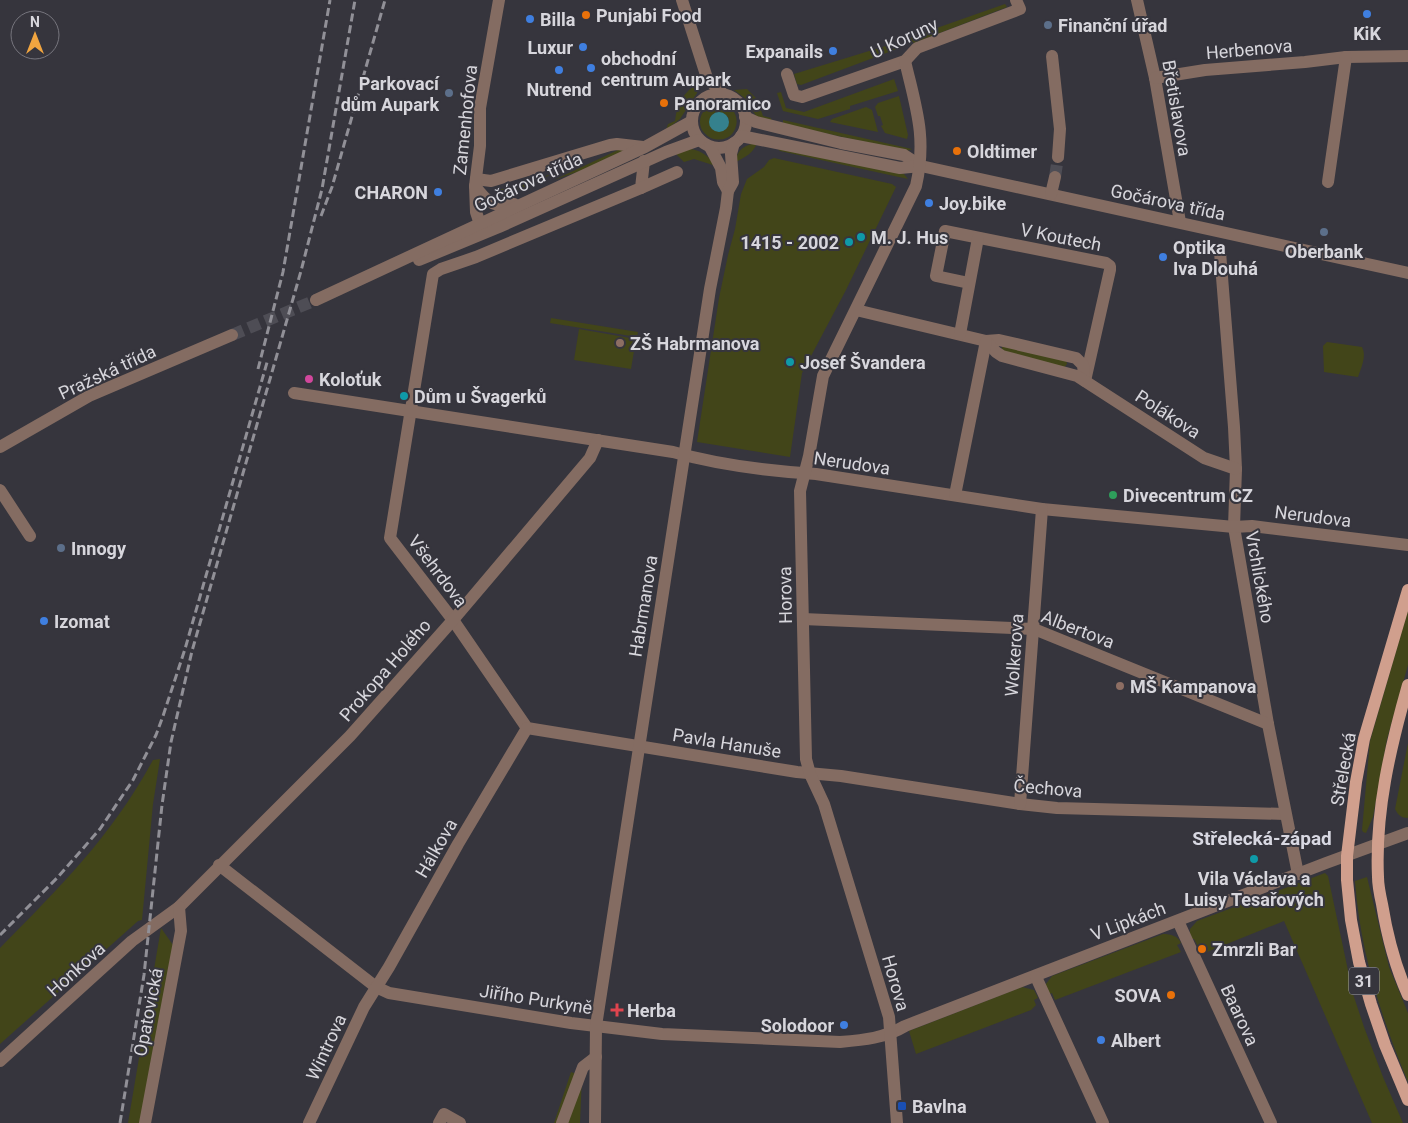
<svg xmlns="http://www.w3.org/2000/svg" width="1408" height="1123" viewBox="0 0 1408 1123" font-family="Roboto,sans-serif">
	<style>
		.green { fill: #424519; fill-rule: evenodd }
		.water { fill: #35818d }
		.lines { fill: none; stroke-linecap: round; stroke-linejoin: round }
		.minor-tunnel { stroke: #4e4d55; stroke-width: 12; stroke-dasharray: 12 6; stroke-linecap: butt }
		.minor { stroke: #846c62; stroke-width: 12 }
		.major { stroke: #d09f8d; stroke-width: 12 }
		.rail { stroke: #919097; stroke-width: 3; stroke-dasharray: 8 4; stroke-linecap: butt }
		.shop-dot { fill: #3f7fe0; stroke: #36353d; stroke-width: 2 }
		.food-dot { fill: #e8710a; stroke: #36353d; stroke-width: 2 }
		.service-dot { fill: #5c6f8a; stroke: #36353d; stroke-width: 2 }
		.culture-dot { fill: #0f9aa8; stroke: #36353d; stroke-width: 2 }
		.education-dot { fill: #8d6e63; stroke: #36353d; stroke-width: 2 }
		.hotel-dot { fill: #d1479c; stroke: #36353d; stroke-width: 2 }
		.leisure-dot { fill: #2e9e5b; stroke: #36353d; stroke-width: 2 }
		.health-dot { fill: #e0444e; stroke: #36353d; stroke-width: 2 }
		.transit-dot { fill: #1a4fb4; stroke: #36353d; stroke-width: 2 }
		.labels { text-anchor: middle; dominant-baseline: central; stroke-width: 4; stroke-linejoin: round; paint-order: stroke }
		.shield { fill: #36353d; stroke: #a7a6ac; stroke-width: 1 }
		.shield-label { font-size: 16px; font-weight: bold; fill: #d7d6dc }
		.poi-label { font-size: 18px; font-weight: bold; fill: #d7d6dc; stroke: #36353d; text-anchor: start }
		.street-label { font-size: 18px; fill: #d7d6dc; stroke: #36353d }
		.neighbourhood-label { font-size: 19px; font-weight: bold; fill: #d8d8e2; stroke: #36353d }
	</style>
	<rect width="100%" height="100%" fill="#36353d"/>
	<g class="green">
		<path d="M1005 4 1007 7 914 43 910 40 911 37 914 36Z"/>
		<path d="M892 44 896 45 897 49 801 85 797 84 794 74Z"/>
		<path d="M894 79 898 91 850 106V109L818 119 783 111 777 93 781 92 786 108 804 112Z"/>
		<path d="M699 83 697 93 680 119 666 130 668 124 675 121C677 104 683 92 699 83Z"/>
		<path d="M747 89 757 99 763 116 771 118 772 122 756 116 746 99 734 90Z"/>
		<path d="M899 96 908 135 907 139 885 133 881 126 883 125 880 116H878L875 107 878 103Z"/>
		<path d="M717 103C747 105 740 145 714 139 709 138 705 134 702 130 696 117 705 106 717 103ZM716 112 728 117C730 124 727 126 723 131L713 130 711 116Z"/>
		<path d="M866 107 872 110 878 132 830 122 832 119Z"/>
		<path d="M783 120 912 149 907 151 783 124Z"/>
		<path d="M757 143C754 152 745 158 735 162 738 149 744 145 757 143Z"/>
		<path d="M778 146 904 174 908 179 780 151 777 148Z"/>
		<path d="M620 149 626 151 609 161 554 180Z"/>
		<path d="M691 149C703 151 709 157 716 166L694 159 684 162 675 153Z"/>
		<path d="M774 158 892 184 896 187 846 290 802 373 790 457 697 442 719 298 728 255 735 229 741 194 747 179 764 167 769 160Z"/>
		<path d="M552 174C539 180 512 198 498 193L499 190Z"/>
		<path d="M551 318 638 332 637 337 550 323Z"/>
		<path d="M579 329 636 339 631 369 574 360Z"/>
		<path d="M1327 342 1362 347C1367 356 1361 368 1358 377L1324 372 1323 346Z"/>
		<path d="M1005 343 1066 359 1067 364 1064 368 1002 352V347Z"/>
		<path d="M1408 610V665L1387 739 1373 817 1366 833 1363 832 1362 830 1370 741Z"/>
		<path d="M1408 743V818C1401 818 1398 815 1395 809Z"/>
		<path d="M160 759 153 804 142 920 138 921 0 1044V948C60 887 111 837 153 760Z"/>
		<path d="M1325 873 1328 876 1353 994 1364 1027 1383 1077 1403 1123H1372L1284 921 1202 954 1194 939H1190V929L1197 921Z"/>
		<path d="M1367 877 1389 967 1408 1013V1082C1381 1017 1360 951 1355 881Z"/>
		<path d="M161 928 173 945 141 1123H128Z"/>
		<path d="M1163 934C1171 934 1178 936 1181 943L1177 945 1181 952 1055 1000 1052 993 1047 995 1046 984 1052 976Z"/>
		<path d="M1022 987 1034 990 1038 998 1034 1000 1036 1005 1031 1010 916 1054 909 1031Z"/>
		<path d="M571 1072 582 1076 580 1123H554Z"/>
	</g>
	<circle class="water" cx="719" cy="122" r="10"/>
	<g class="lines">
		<g class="minor-tunnel">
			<path d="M1055 177 1058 157"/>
			<path d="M232 335 316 300"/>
		</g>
		<g class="minor">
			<path d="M682 0 707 78 724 95"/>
			<path d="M1137 0 1155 78 1180 222"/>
			<path d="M1052 56 1060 129 1058 157"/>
			<path d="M787 74 794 95 802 97 905 61 917 48 1020 9 1016 0"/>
			<path d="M1155 78 1205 70 1305 62 1346 57 1408 56"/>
			<circle cx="719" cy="121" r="27"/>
			<path d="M745 117 756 122 841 143 904 155 921 166"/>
			<path d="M741 136 900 168 921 166 1408 273"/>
			<path d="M710 147 721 168 723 182 728 191"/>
			<path d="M644 161 641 188 476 257 441 269 433 274 390 538 453 620 527 728 797 772 841 776 1020 804 1057 808 1285 814"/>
			<path d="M476 179 491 181 610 145 617 144 643 147"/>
			<path d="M1328 182 1346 57"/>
			<path d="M475 186C487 202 493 208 514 204"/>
			<path d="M641 188 677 172"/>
			<path d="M1051 194 1055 177"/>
			<path d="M480 224 476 212 475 186 480 146V108L499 0"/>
			<path d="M1220 252 1234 427 1236 469 1234 527 1268 724 1298 874"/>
			<path d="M419 260 499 227 666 152 699 140"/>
			<path d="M969 283 936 276 945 231 1106 263 1110 266V270L1085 381"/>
			<path d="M316 300 645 147 692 121"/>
			<path d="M856 310 986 341 999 340 1076 358 1083 365 1084 376"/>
			<path d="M960 334 978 238"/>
			<path d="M986 341 996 352 1002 356 1077 376 1204 458 1236 469"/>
			<path d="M294 393 673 452C719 465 768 471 816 474L1042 509 1234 527 1252 526 1408 545"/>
			<path d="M0 447 89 396 232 335"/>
			<path d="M0 490 30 536"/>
			<path d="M955 495 986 341"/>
			<path d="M803 619 1034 629 1268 724"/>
			<path d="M1020 804 1042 509"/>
			<path d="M219 865 376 987 389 993 571 1023 662 1034 840 1042C864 1040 885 1038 905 1026L1326 863 1408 833"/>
			<path d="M1178 921 1271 1123"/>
			<path d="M1036 977 1103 1123"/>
			<path d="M0 1061 132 941 179 907 350 736 453 620 590 458 598 440"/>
			<path d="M145 1123 181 931 179 907"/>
			<path d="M309 1123 364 1007 389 967 458 844 527 728"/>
			<path d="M439 1123 444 1114 460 1123"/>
			<path d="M562 1123 583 1067 596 1057"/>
			<path d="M595 1123 596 1026 710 289 726 208 728 191 733 182 731 154 734 143"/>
			<path d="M897 1123 889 1017 824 804 810 774 806 759 800 491 809 456 823 376 916 186C927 137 916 108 905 61"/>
		</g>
		<g class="major">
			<path d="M1408 590 1364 739 1356 782 1347 856V880L1351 920 1359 962 1371 1004 1385 1045 1408 1100"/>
			<path d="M1408 685C1390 748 1375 812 1378 877 1378 886 1380 895 1382 904 1387 935 1395 966 1408 995"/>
		</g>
		<g class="rail">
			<path d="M321 216 332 187 385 0"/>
			<path d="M258 369 283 272 330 0"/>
			<path d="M0 935 57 878 100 829 133 780 156 735 163 716 185 649 268 359"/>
			<path d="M120 1123 144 975 162 805 171 742 192 651 301 271 322 189 355 0"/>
		</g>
	</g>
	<g class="shop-dot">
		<circle cx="1367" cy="14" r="5"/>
		<circle cx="530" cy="19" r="5"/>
		<circle cx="583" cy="47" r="5"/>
		<circle cx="833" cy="51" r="5"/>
		<circle cx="591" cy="68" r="5"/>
		<circle cx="559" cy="70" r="5"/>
		<circle cx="438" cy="192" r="5"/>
		<circle cx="929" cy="203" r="5"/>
		<circle cx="1163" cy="257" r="5"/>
		<circle cx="44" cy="621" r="5"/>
		<circle cx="844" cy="1025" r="5"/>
		<circle cx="1101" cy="1040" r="5"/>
	</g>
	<g class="food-dot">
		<circle cx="586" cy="15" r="5"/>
		<circle cx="664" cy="103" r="5"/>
		<circle cx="957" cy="151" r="5"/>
		<circle cx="1202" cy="949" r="5"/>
		<circle cx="1171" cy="995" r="5"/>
	</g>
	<g class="service-dot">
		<circle cx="1048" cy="25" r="5"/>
		<circle cx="449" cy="93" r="5"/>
		<circle cx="1324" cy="232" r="5"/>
		<circle cx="61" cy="548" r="5"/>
	</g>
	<g class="culture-dot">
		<circle cx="861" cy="237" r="5"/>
		<circle cx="849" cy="242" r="5"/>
		<circle cx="790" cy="362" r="5"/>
		<circle cx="404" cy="396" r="5"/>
		<circle cx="1254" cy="859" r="5"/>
	</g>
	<g class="education-dot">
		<circle cx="620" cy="343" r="5"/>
		<circle cx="1120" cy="686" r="5"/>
	</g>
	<circle class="hotel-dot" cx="309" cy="379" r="5"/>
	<circle class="leisure-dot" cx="1113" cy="495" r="5"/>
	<path class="health-dot" d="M614.5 1002.5h5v5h5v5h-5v5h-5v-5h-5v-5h5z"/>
	<rect class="transit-dot" x="897" y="1101" width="10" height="10" rx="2.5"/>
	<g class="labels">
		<rect class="shield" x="1349" y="967.5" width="30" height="27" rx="4"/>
		<g class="shield-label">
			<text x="1364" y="981">31</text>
		</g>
		<g class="poi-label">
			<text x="596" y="15">Punjabi Food</text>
			<text x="540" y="19">Billa</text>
			<text x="1058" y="25">Finanční úřad</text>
			<text x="1367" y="33" text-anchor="middle">KiK</text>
			<text x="573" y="47" text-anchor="end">Luxur</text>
			<text x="823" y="51" text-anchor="end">Expanails</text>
			<text x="601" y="58">obchodní<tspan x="601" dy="21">centrum Aupark</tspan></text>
			<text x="439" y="83" text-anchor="end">Parkovací<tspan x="439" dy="21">dům Aupark</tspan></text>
			<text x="559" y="89" text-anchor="middle">Nutrend</text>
			<text x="674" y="103">Panoramico</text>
			<text x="967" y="151">Oldtimer</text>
			<text x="428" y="192" text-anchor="end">CHARON</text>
			<text x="939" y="203">Joy.bike</text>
			<text x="871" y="237">M. J. Hus</text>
			<text x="839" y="242" text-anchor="end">1415 - 2002</text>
			<text x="1173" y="247">Optika<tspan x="1173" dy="21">Iva Dlouhá</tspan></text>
			<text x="1324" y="251" text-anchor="middle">Oberbank</text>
			<text x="630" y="343">ZŠ Habrmanova</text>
			<text x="800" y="362">Josef Švandera</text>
			<text x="319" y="379">Koloťuk</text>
			<text x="414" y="396">Dům u Švagerků</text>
			<text x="1123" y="495">Divecentrum CZ</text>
			<text x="71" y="548">Innogy</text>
			<text x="54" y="621">Izomat</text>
			<text x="1130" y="686">MŠ Kampanova</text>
			<text x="1254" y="878" text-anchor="middle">Vila Václava a<tspan x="1254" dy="21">Luisy Tesařových</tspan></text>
			<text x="1212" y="949">Zmrzli Bar</text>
			<text x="1161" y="995" text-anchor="end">SOVA</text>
			<text x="627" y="1010">Herba</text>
			<text x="834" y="1025" text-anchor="end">Solodoor</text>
			<text x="1111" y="1040">Albert</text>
			<text x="912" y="1106">Bavlna</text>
		</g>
		<g class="street-label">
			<text transform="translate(904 38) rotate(-25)">U Koruny</text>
			<text transform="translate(1249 49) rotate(-5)">Herbenova</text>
			<text transform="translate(1177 108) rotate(80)">Břetislavova</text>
			<text transform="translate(465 120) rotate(-84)">Zamenhofova</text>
			<text transform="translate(528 182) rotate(-25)">Gočárova třída</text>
			<text transform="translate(1168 202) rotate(12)">Gočárova třída</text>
			<text transform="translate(1061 237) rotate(11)">V Koutech</text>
			<text transform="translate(107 372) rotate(-25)">Pražská třída</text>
			<text transform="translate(1168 414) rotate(33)">Polákova</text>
			<text transform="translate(852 463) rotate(8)">Nerudova</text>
			<text transform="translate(1313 516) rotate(7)">Nerudova</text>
			<text transform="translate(438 571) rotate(53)">Všehrdova</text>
			<text transform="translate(1260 577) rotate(80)">Vrchlického</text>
			<text transform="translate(785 595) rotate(-91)">Horova</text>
			<text transform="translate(643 606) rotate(-81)">Habrmanova</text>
			<text transform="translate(1078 629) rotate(21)">Albertova</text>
			<text transform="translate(1014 655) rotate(-86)">Wolkerova</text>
			<text transform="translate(385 670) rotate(-49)">Prokopa Holého</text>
			<text transform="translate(727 743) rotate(9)">Pavla Hanuše</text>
			<text transform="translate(1343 769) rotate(-80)">Střelecká</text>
			<text transform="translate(1048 788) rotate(5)">Čechova</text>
			<text transform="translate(436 848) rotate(-60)">Hálkova</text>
			<text transform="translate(1128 921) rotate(-21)">V Lipkách</text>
			<text transform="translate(76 969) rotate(-42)">Honkova</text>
			<text transform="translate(896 983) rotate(74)">Horova</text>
			<text transform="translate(536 999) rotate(9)">Jiřího Purkyně</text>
			<text transform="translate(148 1012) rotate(-79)">Opatovická</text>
			<text transform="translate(1240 1015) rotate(65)">Baarova</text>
			<text transform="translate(326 1047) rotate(-65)">Wintrova</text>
		</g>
		<g class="neighbourhood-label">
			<text x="1262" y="838">Střelecká-západ</text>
		</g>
	</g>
	<g transform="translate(35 35)"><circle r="24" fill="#36353d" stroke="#76757d"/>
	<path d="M0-4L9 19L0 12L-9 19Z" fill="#f1a540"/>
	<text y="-8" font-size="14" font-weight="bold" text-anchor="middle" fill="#d7d6dc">N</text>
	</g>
</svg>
